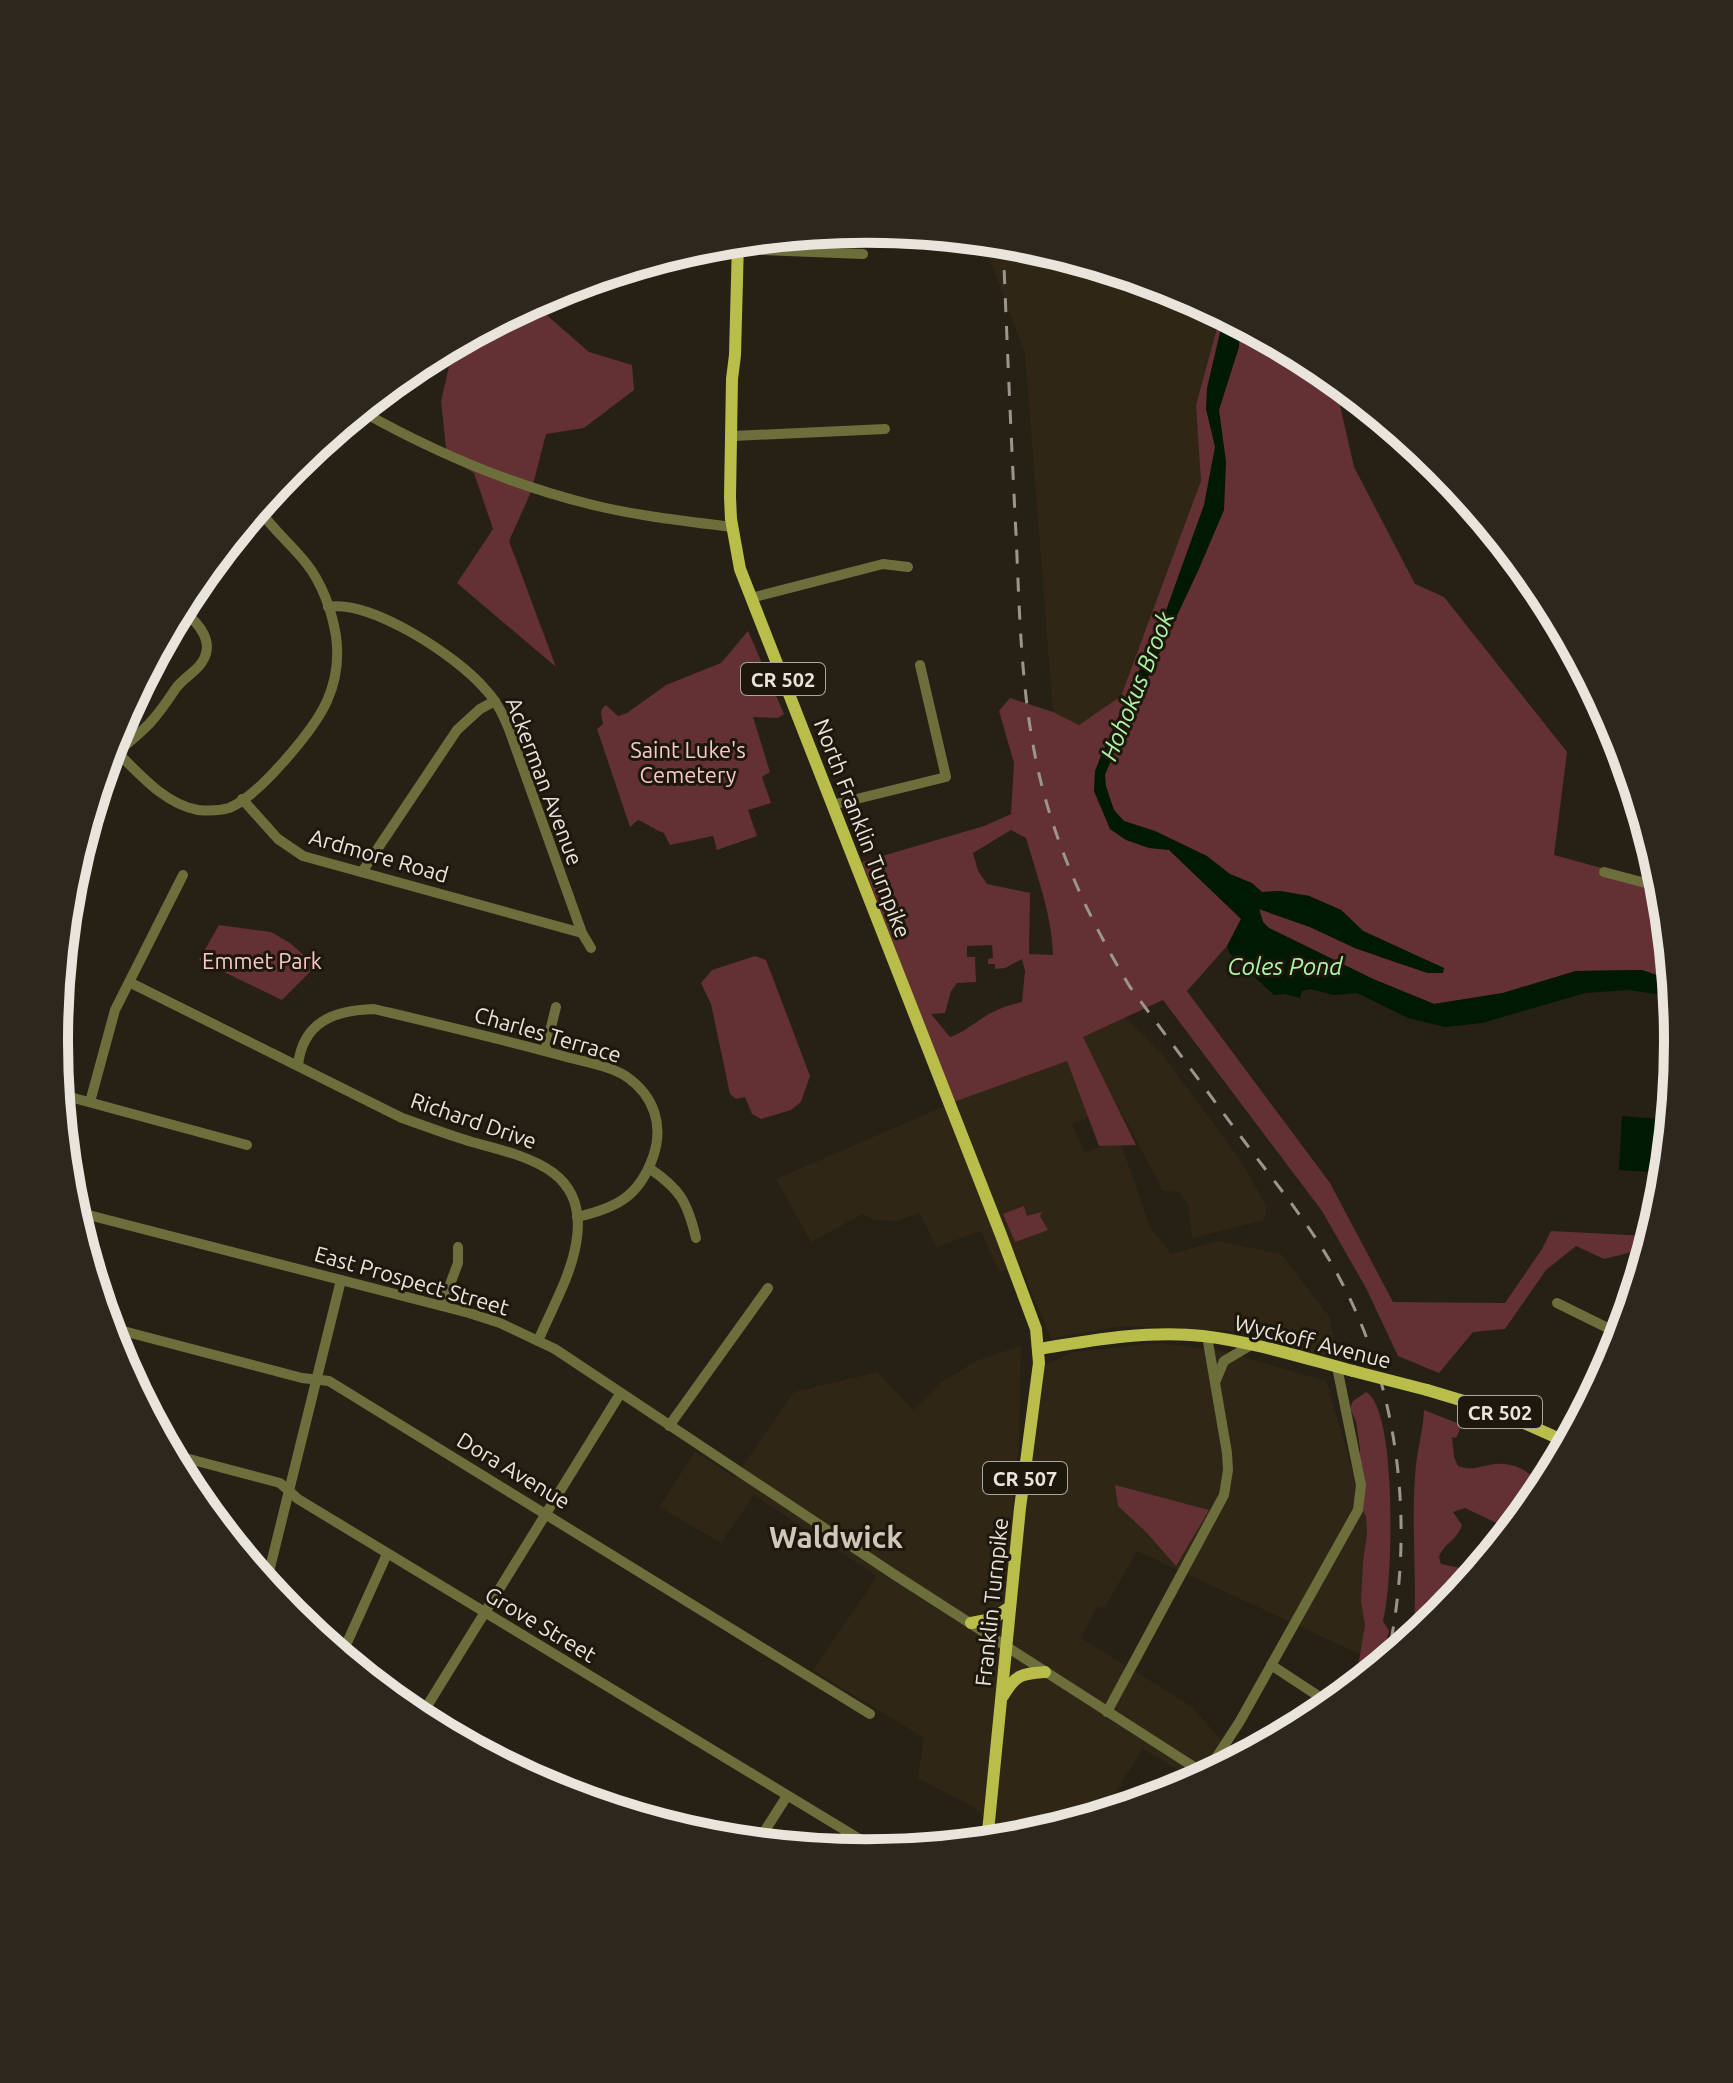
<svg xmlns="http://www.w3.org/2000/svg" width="1733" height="2083" viewBox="0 0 1733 2083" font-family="Ubuntu,sans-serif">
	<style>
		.built { fill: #302615 }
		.green { fill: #633033; fill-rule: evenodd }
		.water { fill: #001901 }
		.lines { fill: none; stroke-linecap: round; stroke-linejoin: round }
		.minor { stroke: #6c6f3c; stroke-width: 10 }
		.major { stroke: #b9be4b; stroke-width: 12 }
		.rail { stroke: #9b968d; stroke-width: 3; stroke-dasharray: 14 14; stroke-linecap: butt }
		.major-bridge { stroke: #b9be4b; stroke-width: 12 }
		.labels { text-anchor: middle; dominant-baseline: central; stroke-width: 6; stroke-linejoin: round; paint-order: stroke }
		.shield { fill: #1d170c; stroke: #aca79e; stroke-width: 2 }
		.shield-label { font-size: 20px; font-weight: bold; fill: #e9e5dd }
		.park-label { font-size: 22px; fill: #f7c8c9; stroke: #1d170c }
		.street-label { font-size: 22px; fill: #e9e5dd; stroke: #1d170c }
		.water-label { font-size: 24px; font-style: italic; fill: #abf7a5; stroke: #1d170c }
		.district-label { font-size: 30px; font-weight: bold; fill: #d0c7b8; stroke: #1d170c }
		.rim { fill: none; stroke: #e9e5dd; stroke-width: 10 }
	</style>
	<rect width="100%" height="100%" fill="#272015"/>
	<g class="built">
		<path d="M941 236 1025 245 1178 291 1218 313 1220 316 1196 405 1202 481 1121 696 1079 725 1053 712 1025 354 988 255 948 254Z"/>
		<path d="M1124 1017 1160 1051 1241 1161 1267 1207 1264 1220 1192 1238 1188 1204 1179 1192 1163 1191 1082 1037Z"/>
		<path d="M1067 1061 1088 1117 1072 1124 1084 1152 1120 1141 1150 1227 1171 1254 1217 1241 1281 1254 1329 1316 1337 1354 1333 1358 1227 1331 1125 1326 1051 1338 1021 1268 999 1272 981 1231 936 1247 920 1213 896 1221 874 1220 863 1214 811 1242 776 1179 954 1102Z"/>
		<path d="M1160 1343 1222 1351 1326 1381 1366 1516 1372 1617 1366 1657 1137 1551 1104 1609 1098 1606 1081 1638 1191 1706 1222 1741 1245 1756 1197 1781 1143 1749 1101 1815 1025 1838 1007 1840 1003 1837 975 1808 918 1778 924 1738 813 1670 877 1576 754 1495 721 1543 659 1507 695 1452 735 1477 794 1392 877 1372 913 1410 940 1383 976 1361 1021 1346 1019 1440 1006 1596 1045 1365 1073 1352Z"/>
	</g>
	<g class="green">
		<path d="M545 296 542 311 589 352 632 365 634 390 584 428 546 434 531 492 509 541 556 667 457 583 493 529 474 473 447 457 441 401 454 345Z"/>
		<path d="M1218 313 1318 366 1334 379 1354 467 1415 584 1444 597 1567 752 1554 855 1664 885 1673 981 1642 970 1576 971 1503 993 1434 1004 1373 979 1269 928 1263 922 1259 909 1310 927 1355 948 1428 973 1443 968 1363 931 1341 910 1309 896 1280 891 1262 892 1257 889 1227 946 1187 991 1330 1183 1393 1302 1505 1303 1542 1249 1551 1231 1648 1236V1248L1604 1259 1576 1246 1546 1270 1505 1329 1473 1332 1439 1373 1398 1356 1366 1288 1322 1211 1163 1000 1083 1037 1136 1145 1099 1146 1067 1061 954 1102 862 862 984 826 1011 814 1014 763 999 711 1010 698 1053 712 1079 725 1121 696 1201 481 1196 405 1220 317ZM1011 830 1026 838C1037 876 1052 915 1053 955L1029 954 1030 893 987 884 978 871 973 853ZM992 945 993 958 988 959V964H995V969L1005 968 1022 959 1025 971 1022 1002C1009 1005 996 1009 984 1017 971 1025 966 1031 950 1037L931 1014 945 1013 951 991 957 983 976 982 975 957H967V946Z"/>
		<path d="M748 631 784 714 778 718 753 717 770 772 762 777 771 803 748 810 757 836 717 850 713 836 670 845 664 833C654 830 648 824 638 820L630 827 597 729 603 724C602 716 598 711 606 705L618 716 627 713 666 685 721 663Z"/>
		<path d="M219 925 271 932 290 943 316 966 282 1000 199 960Z"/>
		<path d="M755 956 766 960 810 1076 801 1102 791 1110 761 1119 752 1114 745 1097 736 1099 730 1094 711 1004 701 983 712 970Z"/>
		<path d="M1024 1206 1027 1216 1042 1212 1040 1216 1048 1230 1015 1242 1003 1214Z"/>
		<path d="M1366 1392C1398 1409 1393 1586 1383 1621L1389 1631 1379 1667 1359 1683 1358 1667 1365 1625 1361 1601 1363 1562 1367 1534 1366 1516 1361 1507 1360 1449 1356 1422 1350 1408 1353 1401Z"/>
		<path d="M1424 1410 1462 1425 1456 1438 1452 1437 1454 1457 1458 1466C1471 1471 1477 1467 1489 1465 1512 1460 1532 1471 1544 1490L1533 1504 1519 1499 1509 1524 1505 1527 1465 1508 1453 1512 1462 1525C1455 1543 1445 1542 1439 1557L1441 1564 1460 1568 1466 1574C1461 1603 1435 1621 1413 1639 1418 1585 1411 1531 1415 1477 1416 1454 1423 1433 1424 1410Z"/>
		<path d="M1115 1485 1209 1510 1176 1566 1146 1532 1118 1506Z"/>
	</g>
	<g class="water">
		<path d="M1221 314 1240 324 1239 347 1219 410 1226 462 1224 510 1198 571 1124 728 1105 775 1106 786 1114 810 1124 821 1155 831 1207 856 1230 874 1252 883 1262 892 1280 891 1309 896 1341 910 1363 931 1444 968 1443 973H1428L1392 961 1355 948 1310 927 1259 909 1263 922 1269 928 1373 979 1434 1004 1503 993 1576 971 1642 970 1673 981 1675 997 1629 990 1585 993 1482 1023 1445 1027 1408 1018 1357 993 1334 995 1310 989 1302 991 1300 998 1284 994 1274 995 1230 954 1227 946 1241 919 1169 850 1149 848 1126 840 1110 829 1094 791 1095 771 1102 753 1164 616 1204 505 1215 447 1206 409 1207 388 1222 324Z"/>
		<path d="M1622 1116 1671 1120 1666 1173 1619 1170Z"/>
	</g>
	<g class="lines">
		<g class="minor">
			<path d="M738 249 863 254"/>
			<path d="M361 411C434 452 511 485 593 505 638 516 685 521 732 527"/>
			<path d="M733 436 885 429"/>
			<path d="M1523 567 1545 609 1567 636"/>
			<path d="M751 598 883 564 908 567"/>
			<path d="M328 607C371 599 458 657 485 689 497 701 504 716 510 732L582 933 591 948"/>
			<path d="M111 746C136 770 163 804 198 810 208 811 219 811 229 808 258 797 314 730 327 701 336 681 339 658 336 636 332 611 322 583 306 563 291 544 272 529 258 508"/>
			<path d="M117 752C147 728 155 720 176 688 183 679 192 674 199 666 218 644 199 623 181 609"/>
			<path d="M242 799 278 839 303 856 582 933"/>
			<path d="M832 805 946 777 920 665"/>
			<path d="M362 872 457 730 480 709 495 701"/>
			<path d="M1604 872 1664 888"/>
			<path d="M131 983 402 1118C425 1126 448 1135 472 1142 527 1157 590 1169 576 1244 570 1278 551 1310 538 1341"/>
			<path d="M545 1051 556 1007"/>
			<path d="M298 1065C303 1022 334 1010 374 1009 437 1024 501 1039 563 1056 583 1062 609 1065 627 1077 654 1096 664 1125 653 1157 639 1197 616 1208 577 1217"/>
			<path d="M59 1094 247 1145"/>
			<path d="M90 1102 115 1010 183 875"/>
			<path d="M649 1168C680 1189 687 1201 696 1238"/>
			<path d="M73 1211 469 1313 500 1323 555 1349 895 1575 1208 1776"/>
			<path d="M1557 1303 1622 1335"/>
			<path d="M442 1306 458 1263V1247"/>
			<path d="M108 1327 302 1378 329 1381 870 1714"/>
			<path d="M1216 1380 1224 1361 1251 1345"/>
			<path d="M669 1426 768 1288"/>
			<path d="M170 1454 280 1483 298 1499 881 1852"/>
			<path d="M266 1584 341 1280"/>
			<path d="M341 1656 387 1554"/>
			<path d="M1271 1665 1332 1705"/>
			<path d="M1107 1712 1224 1495 1228 1470 1227 1453 1207 1336"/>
			<path d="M419 1719 620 1394"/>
			<path d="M1203 1778 1240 1721 1358 1510 1361 1485 1337 1367"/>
			<path d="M757 1843 787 1796"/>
		</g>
		<g class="major">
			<path d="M738 242 735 355 732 379 730 497 731 519 740 569 1001 1235 1036 1329 1039 1363 1020 1508 987 1842"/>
			<path d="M1039 1349C1093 1340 1149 1330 1203 1336 1254 1342 1304 1358 1353 1371"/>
			<path d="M1427 1390 1497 1411 1569 1443"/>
			<path d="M971 1623 992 1619 1010 1607"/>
			<path d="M1003 1696C1016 1674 1021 1674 1045 1672"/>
		</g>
		<path class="rail" d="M1003 242C1007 340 1011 437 1016 534 1020 621 1021 709 1044 794 1063 863 1093 926 1130 987 1171 1042 1212 1098 1253 1153 1285 1195 1318 1236 1342 1283 1402 1397 1415 1535 1387 1660"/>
		<path class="major-bridge" d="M1353 1371 1427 1390"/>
	</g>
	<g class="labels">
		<g class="shield">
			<rect x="741" y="663" width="84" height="32" rx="6"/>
			<rect x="1458" y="1396" width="84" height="32" rx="6"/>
			<rect x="983" y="1462" width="84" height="32" rx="6"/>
		</g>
		<g class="shield-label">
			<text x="783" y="679">CR 502</text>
			<text x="1500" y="1412">CR 502</text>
			<text x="1025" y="1478">CR 507</text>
		</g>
		<g class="park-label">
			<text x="688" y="749">Saint Luke's<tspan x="688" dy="25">Cemetery</tspan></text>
			<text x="262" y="960">Emmet Park</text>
		</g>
		<g class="street-label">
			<text transform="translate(545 781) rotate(69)">Ackerman Avenue</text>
			<text transform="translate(863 828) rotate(69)">North Franklin Turnpike</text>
			<text transform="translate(379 855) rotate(16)">Ardmore Road</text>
			<text transform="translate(548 1034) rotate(16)">Charles Terrace</text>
			<text transform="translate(474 1120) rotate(19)">Richard Drive</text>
			<text transform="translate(412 1280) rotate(16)">East Prospect Street</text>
			<text transform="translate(1313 1341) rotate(14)">Wyckoff Avenue</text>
			<text transform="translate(514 1470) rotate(31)">Dora Avenue</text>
			<text transform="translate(991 1602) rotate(-84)">Franklin Turnpike</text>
			<text transform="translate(541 1624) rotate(31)">Grove Street</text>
		</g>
		<g class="water-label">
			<text transform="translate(1137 686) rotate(-68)">Hohokus Brook</text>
			<text x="1285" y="966">Coles Pond</text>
		</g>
		<g class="district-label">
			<text x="836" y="1537">Waldwick</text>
		</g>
	</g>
	<path d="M0 0H1733V2083H0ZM68 1041a798 798 0 1 1 1596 0a798 798 0 1 1-1596 0Z" fill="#2d271d" fill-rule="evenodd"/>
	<path class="rim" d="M68 1041a798 798 0 1 1 1596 0a798 798 0 1 1-1596 0Z"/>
</svg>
